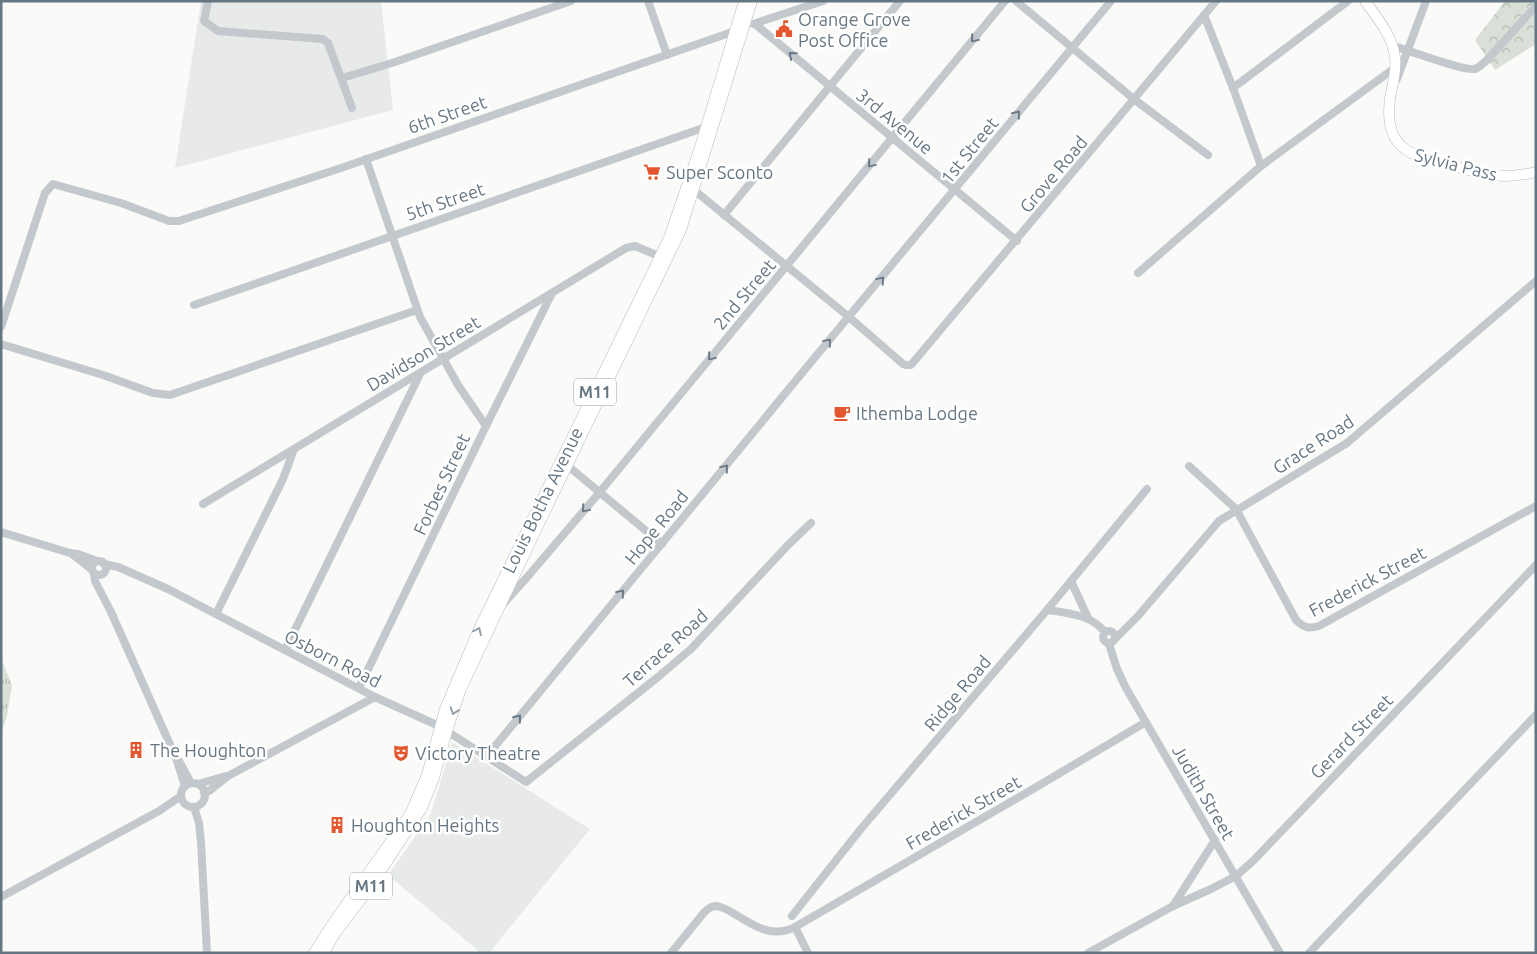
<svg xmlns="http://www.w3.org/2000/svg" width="1537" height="954" viewBox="0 0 1537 954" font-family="Ubuntu,sans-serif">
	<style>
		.built { fill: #e8e9e9 }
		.grass { fill: url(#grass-tufts) }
		.forest { fill: url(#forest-crowns) }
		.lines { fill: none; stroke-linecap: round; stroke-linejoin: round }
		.major-casing { stroke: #b5babe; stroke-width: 11 }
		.minor { stroke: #c3c8cc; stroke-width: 8 }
		.major { stroke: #fff; stroke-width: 10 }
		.oneway { stroke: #6a7a87 }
		.oneway2 { stroke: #939fa8 }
		.labels { text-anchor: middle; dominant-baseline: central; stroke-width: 5; stroke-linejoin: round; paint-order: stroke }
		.shield { fill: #fff; stroke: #939fa8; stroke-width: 1 }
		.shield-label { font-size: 16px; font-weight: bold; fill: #657683 }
		.poi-label { font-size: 18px; fill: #657683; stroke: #fff; text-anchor: start }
		.street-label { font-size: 18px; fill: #657683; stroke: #fff }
	</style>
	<defs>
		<pattern id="grass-tufts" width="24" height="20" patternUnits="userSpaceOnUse" patternTransform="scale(1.25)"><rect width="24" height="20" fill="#dadfd7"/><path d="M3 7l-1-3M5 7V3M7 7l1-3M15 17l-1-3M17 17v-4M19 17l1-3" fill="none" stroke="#b4b9b4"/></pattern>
		<pattern id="forest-crowns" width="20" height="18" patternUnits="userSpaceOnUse" patternTransform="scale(1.25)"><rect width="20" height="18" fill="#dadfd7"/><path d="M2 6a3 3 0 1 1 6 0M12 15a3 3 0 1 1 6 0" fill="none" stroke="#b4b9b4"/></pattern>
	</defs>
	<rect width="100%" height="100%" fill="#fafaf8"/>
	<g class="built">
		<path d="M201 1H381L393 110 175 168Z"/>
		<path d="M452 742 590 829 489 953H481L388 875 431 814Z"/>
	</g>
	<path class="grass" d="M1 658 12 685 7 716 1 734Z"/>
	<path class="forest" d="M1505 1H1536V44L1495 70 1475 40Z"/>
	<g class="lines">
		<g class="major-casing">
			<g id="major">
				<path d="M1365 1C1378 19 1392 35 1395 57 1397 71 1392 85 1390 99 1383 151 1413 156 1454 166 1487 175 1501 180 1536 172"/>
				<path d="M314 953 331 926 410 814 427 775 445 709 478 631 669 238 700 147 744 1"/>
				<path d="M324 953 334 935 369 889 422 808 434 778 447 731 461 689 536 530 681 230 752 1"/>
			</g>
		</g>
		<g class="minor">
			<path d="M208 1 204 21 218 31 323 39 328 43 352 108"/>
			<path d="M648 1 667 55"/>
			<path d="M1016 1 1135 100 1208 155"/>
			<path d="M1204 15 1233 88 1261 166"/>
			<path d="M753 24 823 1"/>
			<path d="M755 24 1017 241"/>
			<path d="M1393 46C1409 50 1462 71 1475 69 1480 67 1483 63 1487 60L1536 6"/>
			<path d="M342 78 392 63 571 1"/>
			<path d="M1397 79 1426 1"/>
			<path d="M1233 88 1348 1"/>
			<path d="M366 159 420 317 458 385 486 426"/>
			<path d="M694 190 849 317 903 364 906 365H911L1216 1"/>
			<path d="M724 215 900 1"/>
			<path d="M1138 273 1261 166 1396 67"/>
			<path d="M194 305 706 127"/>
			<path d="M1 327 45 193 53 184 121 203 169 221H179L341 168 735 31"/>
			<path d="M1 344 103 375 153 393 170 395 417 310"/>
			<path d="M568 466 662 544"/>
			<path d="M1189 466 1236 509 1296 620C1304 628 1309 629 1319 626L1536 506"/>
			<path d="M203 504 626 248 635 246 661 257"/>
			<path d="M1 532 70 553 78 554 97 561"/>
			<path d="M72 554 92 570"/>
			<circle cx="99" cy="568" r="7"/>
			<path d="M104 564 118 567 168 589 375 697 439 726 526 782 658 677 691 649 788 545 811 523"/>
			<path d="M94 573 95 581 111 612 176 758 185 786"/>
			<path d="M1071 581 1088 618"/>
			<path d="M504 603 529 575 599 493 1005 1"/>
			<path d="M1047 610C1069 613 1091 615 1105 632"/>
			<path d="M216 614 283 479 294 449"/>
			<circle cx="1109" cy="637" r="6"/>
			<path d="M1116 638 1138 616 1219 521 1347 443 1536 281"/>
			<path d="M1109 644 1117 669 1126 688 1280 953"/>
			<path d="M285 650 420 374"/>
			<path d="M359 688 486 426 552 293"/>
			<path d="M487 756 816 356 1111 1"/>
			<path d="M179 761 191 783"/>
			<circle cx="193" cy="795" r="12"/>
			<path d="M198 784 226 776"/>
			<path d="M204 793 209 791 228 776 375 697"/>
			<path d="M194 807 199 823 201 842 207 953"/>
			<path d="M1 897 159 811 181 796"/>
			<path d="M1173 906 1215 840"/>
			<path d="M792 916 860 830 1047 610 1147 489"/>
			<path d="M795 927 1038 786 1146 722"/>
			<path d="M671 953 702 915C705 911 709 907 715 906 721 906 728 910 733 913 753 925 772 939 795 927L808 953"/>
			<path d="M1088 953 1173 906 1211 889 1236 876 1253 861 1536 565"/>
			<path d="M1309 953 1536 715"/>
		</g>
		<use href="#major" class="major"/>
	</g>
	<defs><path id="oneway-chevron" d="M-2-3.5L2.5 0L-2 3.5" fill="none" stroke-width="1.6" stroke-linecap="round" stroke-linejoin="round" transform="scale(1.25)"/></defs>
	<g class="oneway">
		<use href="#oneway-chevron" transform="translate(974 39) rotate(130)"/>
		<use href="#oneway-chevron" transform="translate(792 55) rotate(-140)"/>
		<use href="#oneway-chevron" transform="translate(1017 114) rotate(-51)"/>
		<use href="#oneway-chevron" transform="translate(871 164) rotate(130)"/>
		<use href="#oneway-chevron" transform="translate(881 280) rotate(-50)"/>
		<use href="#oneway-chevron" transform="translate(828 342) rotate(-50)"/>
		<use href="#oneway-chevron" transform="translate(711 357) rotate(130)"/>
		<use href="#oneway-chevron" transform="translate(725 468) rotate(-50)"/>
		<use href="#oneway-chevron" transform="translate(585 509) rotate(130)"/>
		<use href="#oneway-chevron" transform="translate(621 593) rotate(-50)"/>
		<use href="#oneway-chevron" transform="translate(518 718) rotate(-51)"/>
	</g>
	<g class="oneway2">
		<use href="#oneway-chevron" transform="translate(478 631) rotate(-65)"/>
		<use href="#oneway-chevron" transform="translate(454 711) rotate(109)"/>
	</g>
	<defs>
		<g id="civic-bare" transform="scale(1.35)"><path d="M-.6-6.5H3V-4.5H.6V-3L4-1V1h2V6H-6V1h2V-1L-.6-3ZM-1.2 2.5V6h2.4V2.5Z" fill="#e4572e" stroke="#fff" stroke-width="2.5" paint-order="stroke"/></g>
		<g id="supermarket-bare" transform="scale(1.35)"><path d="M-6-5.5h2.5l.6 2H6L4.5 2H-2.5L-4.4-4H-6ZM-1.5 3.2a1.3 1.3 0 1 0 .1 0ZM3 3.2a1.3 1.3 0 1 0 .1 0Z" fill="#e4572e" stroke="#fff" stroke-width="2.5" paint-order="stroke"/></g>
		<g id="cafe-bare" transform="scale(1.35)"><path d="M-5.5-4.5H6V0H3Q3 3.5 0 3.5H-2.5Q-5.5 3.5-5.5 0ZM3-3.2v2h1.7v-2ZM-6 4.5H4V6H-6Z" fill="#e4572e" stroke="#fff" stroke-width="2.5" paint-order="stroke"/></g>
		<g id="building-bare" transform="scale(1.35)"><path d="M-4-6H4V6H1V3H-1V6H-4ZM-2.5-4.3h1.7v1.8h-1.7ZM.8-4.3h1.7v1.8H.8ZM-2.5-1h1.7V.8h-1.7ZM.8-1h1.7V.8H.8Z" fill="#e4572e" stroke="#fff" stroke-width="2.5" paint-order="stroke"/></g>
		<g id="theatre-bare" transform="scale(1.35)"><path d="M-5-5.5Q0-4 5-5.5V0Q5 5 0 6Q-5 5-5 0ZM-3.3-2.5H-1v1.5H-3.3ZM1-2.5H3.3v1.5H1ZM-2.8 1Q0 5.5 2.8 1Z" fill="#e4572e" stroke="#fff" stroke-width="2.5" paint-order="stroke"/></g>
	</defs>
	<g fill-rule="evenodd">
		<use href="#civic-bare" x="784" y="29"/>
		<use href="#supermarket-bare" x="652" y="172"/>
		<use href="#cafe-bare" x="842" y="413"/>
		<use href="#building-bare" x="136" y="750"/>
		<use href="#theatre-bare" x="401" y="753"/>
		<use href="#building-bare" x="337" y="825"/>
	</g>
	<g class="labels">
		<g class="shield">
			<rect x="574" y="378.5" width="42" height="27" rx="4"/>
			<rect x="350" y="872.5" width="42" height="27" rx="4"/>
		</g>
		<g class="shield-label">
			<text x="595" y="392">M11</text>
			<text x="371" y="886">M11</text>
		</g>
		<g class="poi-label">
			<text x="798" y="19">Orange Grove<tspan x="798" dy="21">Post Office</tspan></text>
			<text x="666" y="172">Super Sconto</text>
			<text x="856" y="413">Ithemba Lodge</text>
			<text x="150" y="750">The Houghton</text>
			<text x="415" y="753">Victory Theatre</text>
			<text x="351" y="825">Houghton Heights</text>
		</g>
		<g class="street-label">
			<text transform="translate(447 114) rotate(-19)">6th Street</text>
			<text transform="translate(895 121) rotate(39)">3rd Avenue</text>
			<text transform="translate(969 150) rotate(-51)">1st Street</text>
			<text transform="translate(1456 164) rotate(14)">Sylvia Pass</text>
			<text transform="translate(1053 174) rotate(-50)">Grove Road</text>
			<text transform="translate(445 201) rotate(-19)">5th Street</text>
			<text transform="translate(744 294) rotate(-50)">2nd Street</text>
			<text transform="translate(423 353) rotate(-31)">Davidson Street</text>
			<text transform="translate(1313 444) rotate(-33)">Grace Road</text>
			<text transform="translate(441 484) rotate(-65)">Forbes Street</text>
			<text transform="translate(542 500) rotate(-64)">Louis Botha Avenue</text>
			<text transform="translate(656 527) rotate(-51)">Hope Road</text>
			<text transform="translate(1367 581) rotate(-28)">Frederick Street</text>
			<text transform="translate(665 648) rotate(-42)">Terrace Road</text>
			<text transform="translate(333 658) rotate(27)">Osborn Road</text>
			<text transform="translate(957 693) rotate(-50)">Ridge Road</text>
			<text transform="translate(1351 736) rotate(-46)">Gerard Street</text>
			<text transform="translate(1204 792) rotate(60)">Judith Street</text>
			<text transform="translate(963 812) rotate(-30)">Frederick Street</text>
		</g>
	</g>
	<rect width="1537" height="954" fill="none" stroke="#657683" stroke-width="5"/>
</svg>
